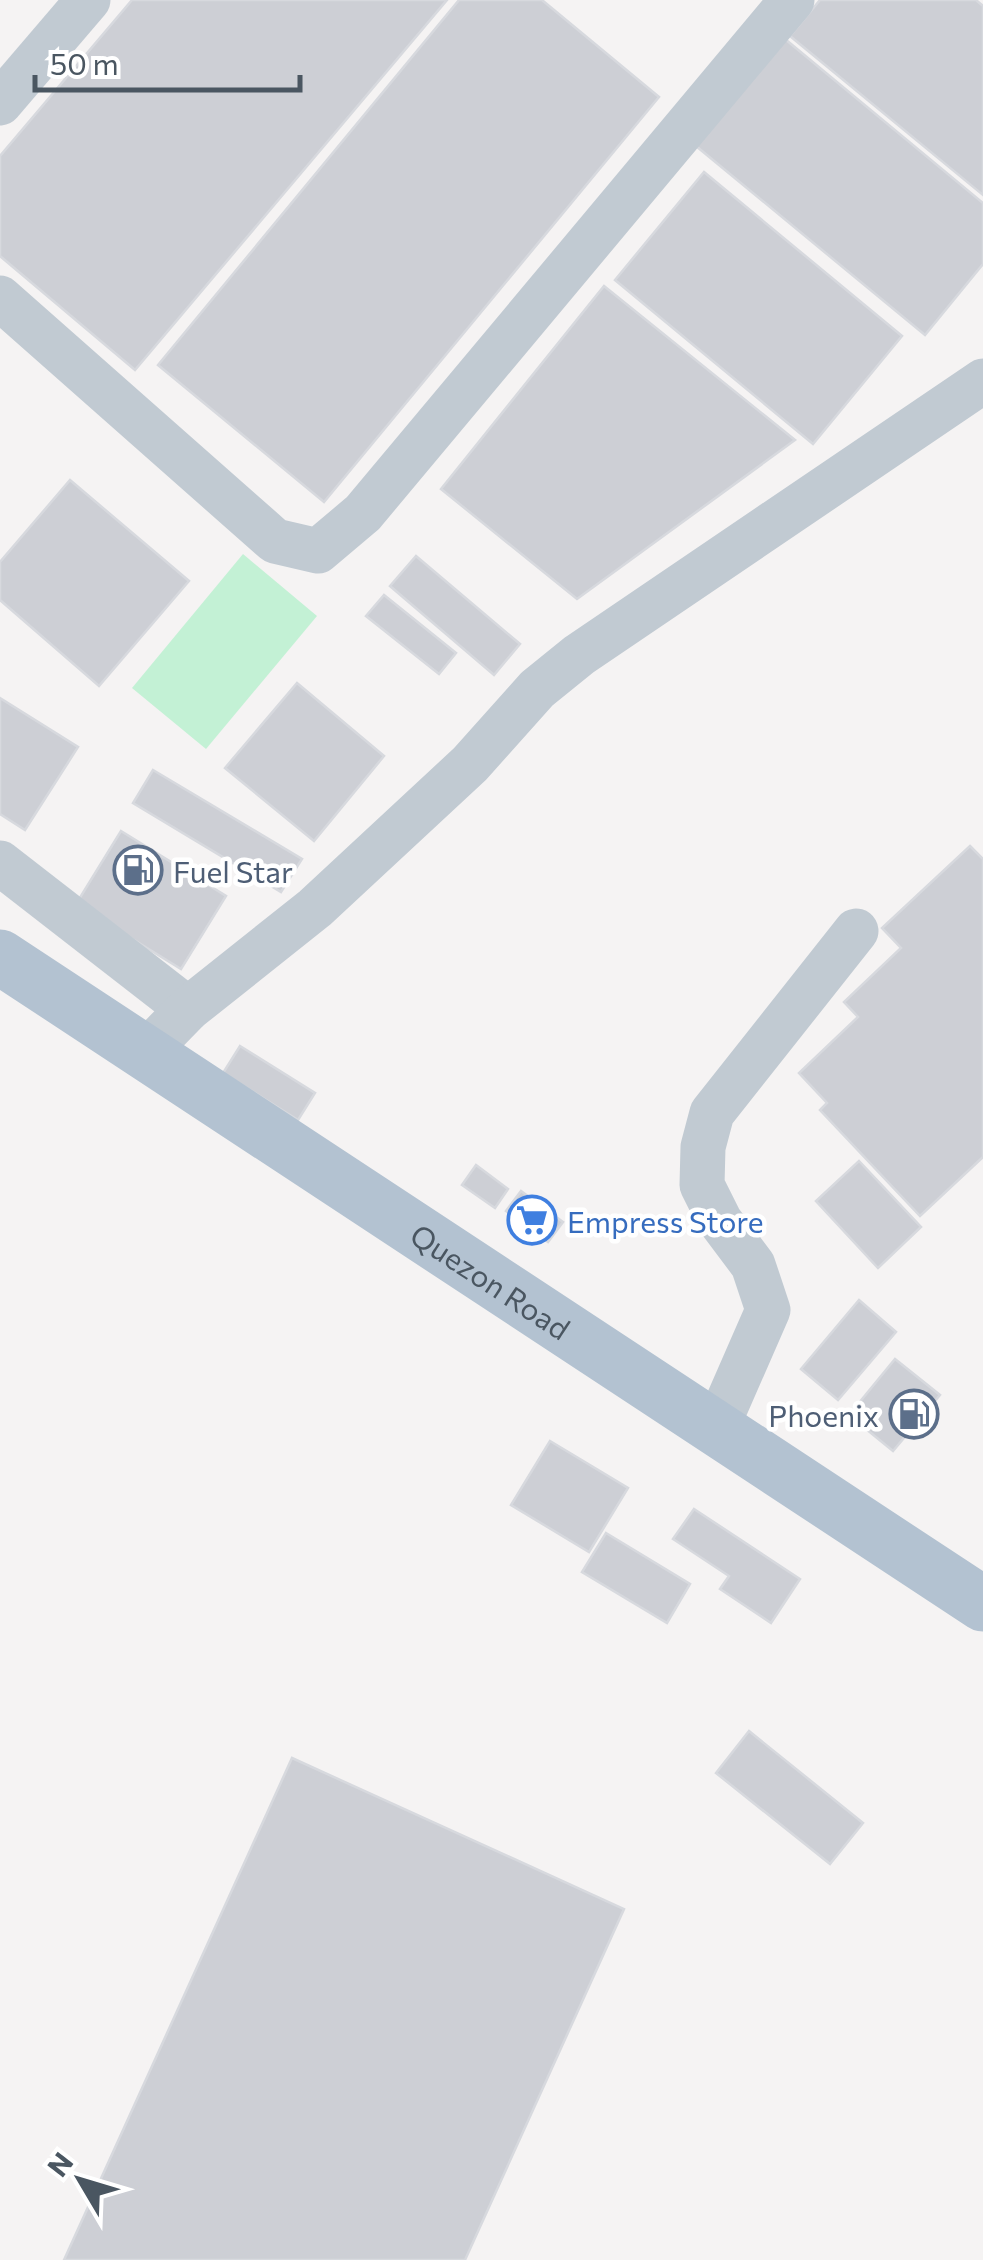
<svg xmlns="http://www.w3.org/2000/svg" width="983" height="2260" viewBox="0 0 983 2260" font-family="Commissioner,sans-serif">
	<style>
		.green { fill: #c3f1d5 }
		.building { fill: #cdcfd5; stroke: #d7d9de; stroke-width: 2.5 }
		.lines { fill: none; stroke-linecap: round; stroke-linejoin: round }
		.minor { stroke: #c1cad2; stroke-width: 45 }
		.major { stroke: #b3c2d1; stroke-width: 55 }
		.labels { text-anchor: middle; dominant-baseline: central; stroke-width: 9; stroke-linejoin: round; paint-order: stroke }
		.service-label { font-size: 30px; fill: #4e5e75; stroke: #fff; text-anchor: start }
		.shop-label { font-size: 30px; fill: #366cbe; stroke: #fff; text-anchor: start }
		.street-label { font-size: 30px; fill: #4a5661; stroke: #fff }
	</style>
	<rect width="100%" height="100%" fill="#f5f3f3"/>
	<path class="green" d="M243 554 317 616 206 749 132 688Z"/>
	<g class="building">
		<path d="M132 0H447L135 370 0 256V156Z"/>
		<path d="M459 0H542L659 97 324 502 158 365Z"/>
		<path d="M820 0H976L983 6V195L790 36Z"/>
		<path d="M785 39 983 203V264L925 335 696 146Z"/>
		<path d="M704 172 902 336 813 444 615 280Z"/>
		<path d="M604 286 795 440 577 599 441 489Z"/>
		<path d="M70 480 189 581 99 686 0 600V562Z"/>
		<path d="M416 556 520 644 494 675 390 586Z"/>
		<path d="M384 595 456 653 439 674 366 616Z"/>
		<path d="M297 683 384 756 314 841 225 768Z"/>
		<path d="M0 698 78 747 25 830 0 814Z"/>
		<path d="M153 770 302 859 281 892 133 803Z"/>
		<path d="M121 831 226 896 181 969 76 904Z"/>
		<path d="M970 846 983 859V1157L920 1216 820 1110 827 1103 799 1073 858 1017 844 1002 901 948 882 928Z"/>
		<path d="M240 1046 315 1093 298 1120 223 1073Z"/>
		<path d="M859 1161 921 1227 878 1268 816 1201Z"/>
		<path d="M476 1165 508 1189 495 1208 462 1185Z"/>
		<path d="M521 1191 563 1222 548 1242 506 1211Z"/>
		<path d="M859 1300 896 1332 838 1400 801 1369Z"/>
		<path d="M895 1359 940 1395 893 1451 849 1415Z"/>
		<path d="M550 1441 628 1488 589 1552 511 1505Z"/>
		<path d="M694 1509 800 1579 771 1623 720 1589 729 1576 673 1539Z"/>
		<path d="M606 1533 690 1584 667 1623 582 1572Z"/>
		<path d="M749 1731 863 1823 830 1864 716 1773Z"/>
		<path d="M292 1758 624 1909 465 2260H64Z"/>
	</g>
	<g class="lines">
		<g class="minor">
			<path d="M0 103 88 0"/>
			<path d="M0 298 275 541 318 551 363 513 792 0"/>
			<path d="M0 863 188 1009"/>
			<path d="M146 1052 188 1009 315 908 470 764 537 689 579 655 983 381"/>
			<path d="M716 1429 768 1310 753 1265 720 1221 702 1185 703 1147 712 1113 856 931"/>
		</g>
		<path class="major" id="s1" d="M0 957 983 1604"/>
	</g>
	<defs>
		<g id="fuel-ring" transform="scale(2.5)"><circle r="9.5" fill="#fff" stroke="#5c6f8a" stroke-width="1.5"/><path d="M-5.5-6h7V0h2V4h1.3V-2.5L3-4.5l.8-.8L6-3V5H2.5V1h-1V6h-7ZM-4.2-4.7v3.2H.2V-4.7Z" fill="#5c6f8a"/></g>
		<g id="supermarket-ring" transform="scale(2.5)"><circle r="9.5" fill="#fff" stroke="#3f7fe0" stroke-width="1.5"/><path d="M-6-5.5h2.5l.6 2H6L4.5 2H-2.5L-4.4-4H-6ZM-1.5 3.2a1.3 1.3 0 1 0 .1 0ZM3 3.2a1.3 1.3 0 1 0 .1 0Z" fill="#3f7fe0"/></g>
	</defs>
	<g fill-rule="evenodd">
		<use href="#fuel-ring" x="138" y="870"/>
		<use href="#supermarket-ring" x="532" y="1220"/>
		<use href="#fuel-ring" x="914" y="1414"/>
	</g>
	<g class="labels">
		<g class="service-label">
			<text x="173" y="870">Fuel Star</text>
			<text x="879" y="1414" text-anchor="end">Phoenix</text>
		</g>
		<g class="shop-label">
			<text x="567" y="1220">Empress Store</text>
		</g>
		<g class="street-label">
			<text stroke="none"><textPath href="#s1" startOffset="588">Quezon Road</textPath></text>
		</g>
	</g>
	<g transform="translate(80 2180) rotate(308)" stroke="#ffffff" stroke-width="8" paint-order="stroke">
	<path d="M0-8L18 38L0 25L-18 38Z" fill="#4a5661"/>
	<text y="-15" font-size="28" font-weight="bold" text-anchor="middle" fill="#4a5661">N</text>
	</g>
	<path d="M35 75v15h265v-15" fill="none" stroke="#4a5661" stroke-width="5"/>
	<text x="50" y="75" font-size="30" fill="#4a5661" stroke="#ffffff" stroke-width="8" paint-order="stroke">50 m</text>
</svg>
